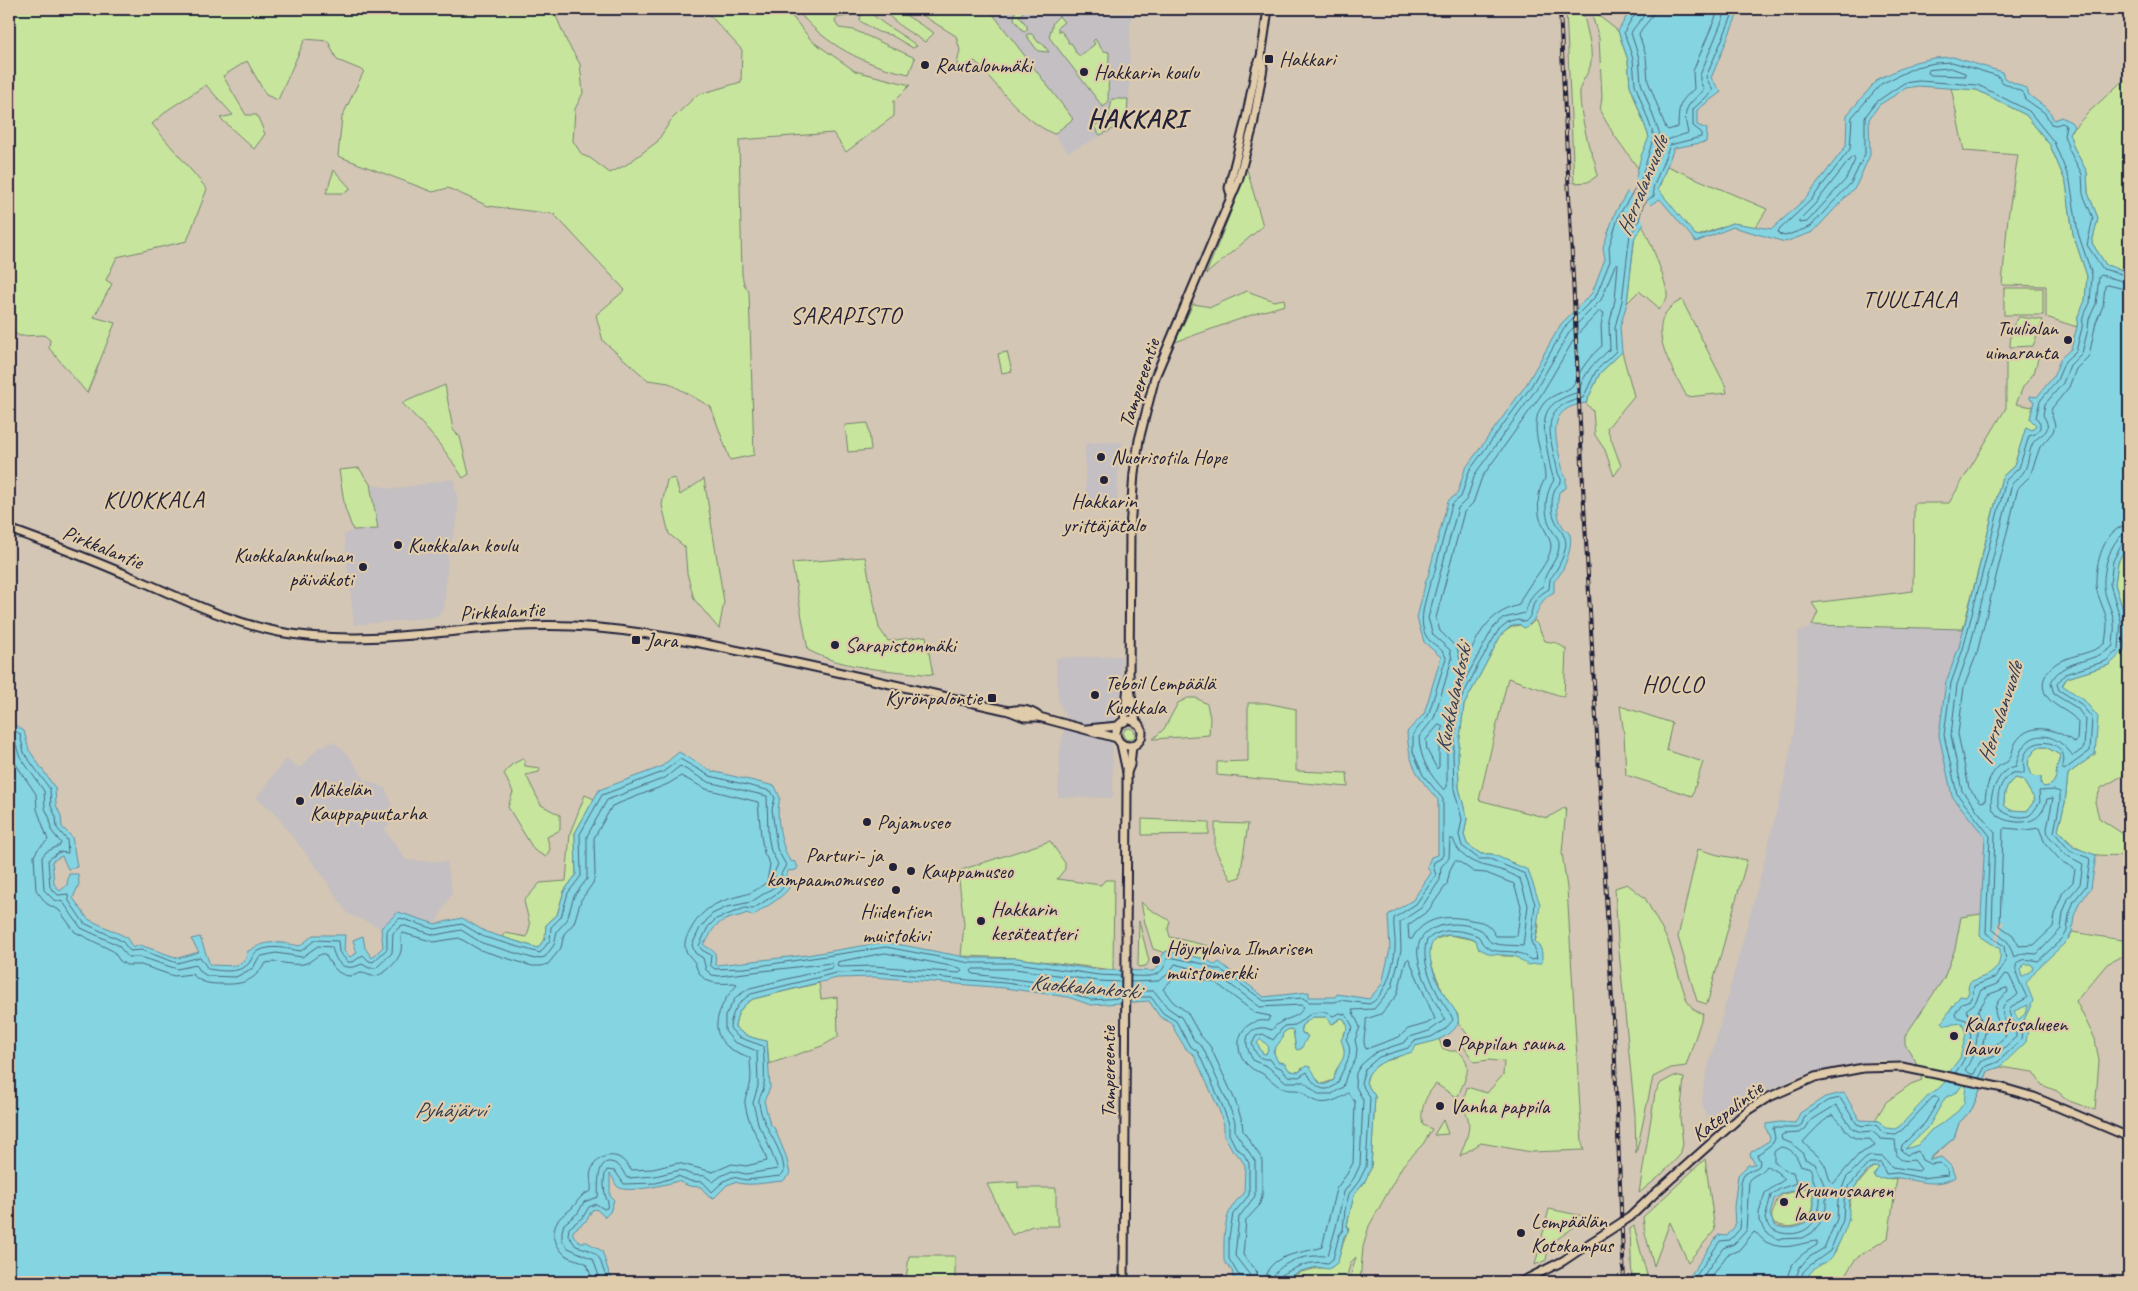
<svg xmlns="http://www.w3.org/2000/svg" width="2138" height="1291" viewBox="0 0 2138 1291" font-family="Caveat,sans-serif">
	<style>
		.built { fill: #c3bfc2 }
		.green { fill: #c7e59d; stroke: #74846c }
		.water { fill: #85d4e1; stroke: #5d8d9f; fill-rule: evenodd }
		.pier { fill: #d3c6b5 }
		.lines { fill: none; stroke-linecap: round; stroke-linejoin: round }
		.shore { stroke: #4a697d; stroke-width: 1 }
		.secondary-casing { stroke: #22223b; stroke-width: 11 }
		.secondary { stroke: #e0ccaa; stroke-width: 7 }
		.rail-casing { stroke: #22223b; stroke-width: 4 }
		.rail { stroke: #e0ccaa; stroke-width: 2; stroke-dasharray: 5.5; stroke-linecap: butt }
		.secondary-bridge-casing { stroke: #22223b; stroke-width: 11; stroke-linecap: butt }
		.secondary-bridge { stroke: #e0ccaa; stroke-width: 7 }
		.poi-dot { fill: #22223b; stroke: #e0ccaa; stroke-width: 2 }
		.labels { text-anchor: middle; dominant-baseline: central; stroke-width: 4.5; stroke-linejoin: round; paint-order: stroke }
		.poi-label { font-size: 21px; fill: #22223b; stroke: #e0ccaa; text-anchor: start }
		.street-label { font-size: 21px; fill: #22223b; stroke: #e0ccaa }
		.water-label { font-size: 22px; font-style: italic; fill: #313d54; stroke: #e0ccaa }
		.quarter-label { font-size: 24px; letter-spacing: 1px; fill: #22223b; stroke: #e0ccaa }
		.district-label { font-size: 26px; font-weight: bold; letter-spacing: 1px; fill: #22223b; stroke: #e0ccaa }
	</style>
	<rect width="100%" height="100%" fill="#d3c6b5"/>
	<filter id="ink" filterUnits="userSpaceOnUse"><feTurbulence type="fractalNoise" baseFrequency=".02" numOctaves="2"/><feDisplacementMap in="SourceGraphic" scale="10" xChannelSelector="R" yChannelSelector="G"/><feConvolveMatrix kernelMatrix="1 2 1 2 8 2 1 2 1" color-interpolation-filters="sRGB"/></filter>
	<g filter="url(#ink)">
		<g class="built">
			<path d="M989 9H1133L1130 24 1129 112 1128 119 1124 125 1068 152 1054 134 1073 119Z"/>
			<path d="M1122 442 1118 472 1117 502 1086 503 1085 443Z"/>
			<path d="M454 479 458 504 457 520 448 555 444 610 435 617 354 625 344 535 353 530 378 529 370 484 393 489Z"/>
			<path d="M1812 625 1963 629 1959 647 1952 796 1985 837 1980 936 1950 1071 1912 1062 1880 1060 1828 1068 1797 1077 1765 1093 1729 1118H1719L1709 1124 1702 1102 1705 1079 1759 882 1786 773 1794 730 1797 695 1798 631 1808 629Z"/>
			<path d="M1122 656 1120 713 1112 723 1113 798 1058 797 1060 750 1067 718 1058 700 1056 658Z"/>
			<path d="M334 742 349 756 365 780 385 788 391 802 395 820 384 829 406 860 447 862 452 893 435 924 398 912 381 928 348 914 318 869 272 810 256 798 286 759 300 768 318 748Z"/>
		</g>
		<g class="green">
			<path d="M9 9H553L567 42 580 64 583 93 575 109 573 141 582 155 590 158 610 173 626 165 657 142 671 120 697 95 741 82 742 50 704 9H786L812 41 855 71 910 85 894 101V116L846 152 833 133 739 140 742 275 744 284 749 292 754 455 730 460 711 407 669 383 648 380 603 341 596 315 625 290 554 214 488 206 448 188 433 192 338 156 342 117 364 71 337 60 328 41 305 39 278 100 266 95 247 61 223 76 246 115H257L265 134 254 149 220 118 233 115 206 85 169 109 152 124 207 189 187 241 117 257 106 280 112 284 94 317 115 323 87 393 49 348 50 340 44 335 20 336 9 331Z"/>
			<path d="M796 9H855L853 15 836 18 835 22 839 28 854 30 915 58 909 74C864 65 825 45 796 9Z"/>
			<path d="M862 9H868C875 21 904 35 917 46L913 48 891 35 878 32 860 21Z"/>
			<path d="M881 9H896L934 33 925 42 903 28Z"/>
			<path d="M912 9H989L1073 119 1054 134C1022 120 998 86 975 61L956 69 960 50 956 36Z"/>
			<path d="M1019 9 1023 12 1019 16 1027 26V30L1024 32 1014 19 1015 12Z"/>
			<path d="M1566 9H1583C1585 27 1593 44 1591 62 1589 77 1578 80 1580 98 1581 115 1585 130 1589 147 1593 157 1597 165 1597 176L1588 182 1574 183Z"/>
			<path d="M1590 9 1618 31 1628 60 1630 85 1649 137 1638 168 1614 135 1600 111 1602 97 1599 38Z"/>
			<path d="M1059 16 1064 22 1058 27V31H1061L1068 40V43H1071L1075 49V52L1080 56 1095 44 1093 41 1095 39 1103 51 1109 52 1108 103 1103 107 1049 37 1053 22Z"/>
			<path d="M1028 34H1032L1038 42 1043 44 1049 52 1038 51 1026 35Z"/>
			<path d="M2129 75V272L2106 265 2092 243 2098 218 2088 193 2087 172 2074 148 2069 133 2090 111Z"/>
			<path d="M1951 87 1977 90 2026 115 2050 145 2066 183 2073 234 2087 276 2085 302 2078 316 2077 327 2046 317V286L2002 285 2008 217 2018 155 1964 151Z"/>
			<path d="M1112 99H1128L1127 116 1120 124 1109 116Z"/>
			<path d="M1105 118 1115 128 1100 135 1094 127Z"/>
			<path d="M1246 166 1263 226 1206 274 1234 204Z"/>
			<path d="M1667 166 1767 209 1756 227 1732 223 1698 236 1692 233 1658 190Z"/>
			<path d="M334 170 351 189 344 193H326Z"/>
			<path d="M1642 225C1648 235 1669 287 1667 297 1666 301 1661 306 1658 310L1657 306 1639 291 1627 303 1635 235Z"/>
			<rect x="2004" y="288" width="39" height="27"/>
			<path d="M1247 291 1274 301 1284 299 1285 305 1257 313 1175 342 1193 304 1211 307Z"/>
			<path d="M1682 300 1725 385 1727 393 1687 397C1672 367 1639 320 1682 300Z"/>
			<path d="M2019 317 2043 320 2033 346 2010 347 2011 329Z"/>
			<path d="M1007 352 1012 371 1002 373 998 354Z"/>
			<path d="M1622 352 1634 396 1607 428 1621 466 1614 476 1605 450 1595 435 1593 411 1586 403 1600 373Z"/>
			<path d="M2022 355H2039L2034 373 2023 387 2016 404 2033 407 2030 419 2036 425 2032 430 2026 428 2014 466 2002 477 1963 629 1812 625 1818 612 1812 603 1913 591 1914 503H1949L2006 408V360L2008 356Z"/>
			<path d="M445 385 453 430 460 437 469 474 463 478C446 450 426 427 402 403Z"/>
			<path d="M868 423 871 450 848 452 845 425Z"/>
			<path d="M359 468 370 484 378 529 353 530 345 508 339 470Z"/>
			<path d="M675 478 680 495 704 479 724 602 719 629 694 599 687 573 685 547 669 534 662 505 667 480Z"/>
			<path d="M2129 540V766L2122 776 2101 788 2095 802 2099 818 2129 838V855C2094 856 2083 858 2058 830L2065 803 2068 774 2095 754 2084 700 2062 686 2067 678 2109 665 2126 620 2115 584 2118 562Z"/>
			<path d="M865 557 879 628 888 641 926 636 933 675C891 670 846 670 808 650L792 563Z"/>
			<path d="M1535 620 1545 641 1557 643 1566 649 1564 697 1508 678 1479 800 1547 818 1566 807 1562 853 1567 888 1582 1143 1584 1150 1531 1152 1481 1143 1460 1156C1465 1141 1476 1122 1462 1108L1467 1087 1487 1093 1503 1075 1504 1062 1489 1060 1474 1062 1464 1047 1467 1034 1458 1022V1015L1444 995 1432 966 1429 955 1431 944 1436 939 1449 935 1476 940 1503 956H1515L1522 959 1542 954 1539 945 1535 942 1539 926 1514 863 1499 859 1492 854H1481L1467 844 1464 835 1467 819 1459 788 1458 753 1464 705 1501 635C1511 626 1517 624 1530 625Z"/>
			<path d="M1188 698H1196L1207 704 1210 718 1209 735 1153 739 1164 729 1178 703Z"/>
			<path d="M1248 703H1266L1296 709V771L1347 773 1348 787 1217 775V762L1248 761Z"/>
			<path d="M1620 706 1672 723 1666 750 1703 762 1692 796 1626 775 1624 734Z"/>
			<circle cx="1129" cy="734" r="6"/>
			<path d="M2038 747H2046L2060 755C2060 760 2057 764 2057 768 2056 777 2056 786 2044 787L2041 784V777L2032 776 2028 764 2029 758Z"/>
			<path d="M524 758 525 766 540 768 539 772 526 775 541 805 560 815V830L547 837 550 849 546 857 534 850 508 807 513 792 504 774 511 765Z"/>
			<path d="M2016 778 2023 780 2035 800 2027 811 2010 810 2004 806C2004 795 2005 783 2016 778Z"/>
			<path d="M585 795 594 799 575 833 576 875 564 891 557 915 546 925 545 938 538 948 502 937 505 933 527 937 530 925 524 901 540 883 566 881 570 833Z"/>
			<path d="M1142 819 1209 822V834L1142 835Z"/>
			<path d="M1215 823 1248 824 1240 877 1231 880 1215 849Z"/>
			<path d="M1050 841 1065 863V869L1057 879 1101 885 1105 880H1114L1113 970 1017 958 961 956 964 924 958 871Z"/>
			<path d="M1698 849 1718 855 1747 860 1707 1004 1697 1001 1678 937Z"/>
			<path d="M1627 884 1645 898 1668 941 1687 1001 1694 1010 1703 1014 1686 1066 1671 1068 1653 1077 1636 1154 1635 1115 1618 941 1615 888Z"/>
			<path d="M1141 902C1150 911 1160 914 1170 921L1168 929 1170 937 1209 946 1206 959 1166 951 1165 953 1153 949 1145 923Z"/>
			<path d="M1981 914 2068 940 2072 932 2129 941V952L2107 964 2076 1001 2095 1039 2099 1061 2095 1110 2069 1101 2057 1091 2042 1085 2033 1072 2000 1067 1988 1071 1972 1109 1959 1123 1954 1138 1929 1160 1899 1153 1879 1121 1875 1120 1886 1102 1911 1084 1922 1080 1915 1060 1905 1044V1036L1944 978 1955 949 1961 917Z"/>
			<path d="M1139 921 1149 961 1146 966 1138 967Z"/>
			<path d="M819 983 821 999 837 997 838 1037 822 1046 769 1064 767 1041C755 1039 744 1036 735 1027 736 1014 742 1005 753 999Z"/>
			<path d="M1313 1017H1326L1333 1024 1341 1018 1344 1019 1349 1027 1343 1034 1345 1057 1336 1070 1334 1080 1322 1084 1313 1075 1302 1068 1299 1072 1290 1071 1284 1063 1278 1062C1268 1047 1280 1046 1283 1032L1289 1029 1293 1030 1296 1049 1306 1034 1302 1033 1301 1026Z"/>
			<path d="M1261 1039 1269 1047 1266 1054 1262 1053 1257 1043Z"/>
			<path d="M1439 1039 1442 1048 1450 1051H1458C1475 1065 1465 1079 1458 1096L1456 1097 1436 1084C1426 1095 1419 1110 1423 1125L1432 1129 1423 1144 1403 1165 1369 1226 1363 1247 1360 1282H1349L1356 1257 1351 1262 1345 1282H1283L1284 1279C1301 1271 1314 1268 1332 1267 1343 1257 1341 1241 1349 1229L1347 1225 1354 1195 1364 1183 1371 1168 1375 1096 1366 1083 1369 1072 1382 1062 1396 1058 1415 1046Z"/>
			<path d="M1674 1076 1684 1078 1680 1118 1683 1144 1680 1155 1660 1176 1639 1193 1655 1093 1661 1083Z"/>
			<path d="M1443 1120 1448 1134 1434 1135Z"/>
			<path d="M1705 1159 1715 1230 1688 1262 1670 1222 1654 1266 1645 1233 1643 1217Z"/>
			<path d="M1873 1167H1879L1890 1179 1897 1178 1888 1238 1856 1258 1841 1282H1805L1808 1275 1815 1266 1822 1264 1835 1252 1843 1233 1853 1189Z"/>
			<path d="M1018 1182V1188H1056V1210L1059 1226H1032L1012 1235 987 1184Z"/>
			<path d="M1808 1186 1813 1192C1813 1197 1814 1203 1813 1208 1809 1227 1787 1231 1773 1222 1770 1215 1773 1213 1775 1206 1780 1186 1797 1197 1808 1186Z"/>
			<path d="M1549 1209 1588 1217 1549 1245 1546 1260 1535 1265Z"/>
			<path d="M1634 1226 1648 1279V1282H1632L1630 1229Z"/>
			<path d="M909 1256H955V1282H875L876 1277 906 1280Z"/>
		</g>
		<path class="water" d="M1639 9H1743L1738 13 1711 78 1721 92 1697 110V125L1707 129 1706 142 1674 148 1658 189 1695 235 1701 236 1732 223 1772 229 1807 197 1846 146 1847 115 1878 79 1915 62 1934 58 1953 57 2002 72 2004 78 2027 89 2029 95 2049 110 2054 120 2061 117 2071 122 2074 126 2069 133 2074 148 2087 172 2088 193 2098 218 2092 243 2106 265 2129 272V540L2118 562 2115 584 2126 620 2124 651 2109 665 2067 678 2062 685 2084 700 2098 717 2095 754 2068 774 2065 803 2058 830 2073 847 2096 855 2091 888 2079 903 2074 916 2072 932 2068 940 2036 970 2026 983 2033 1001 2024 1020 2028 1028 2026 1042 2000 1067 1988 1071 1972 1109 1959 1123 1954 1138 1930 1158V1160L1941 1157 1951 1166 1955 1177C1938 1188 1918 1181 1900 1178 1892 1177 1884 1180 1875 1178L1874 1175 1879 1167H1872C1862 1177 1852 1187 1849 1202 1848 1208 1850 1215 1848 1221 1847 1227 1837 1247 1834 1253 1829 1266 1813 1262 1805 1282H1686L1718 1235 1727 1236 1735 1226 1734 1207 1738 1175 1748 1165 1755 1164 1750 1155 1751 1152 1769 1141 1770 1138 1766 1128V1124L1780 1122 1795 1123 1800 1113 1825 1097 1843 1093 1845 1094C1850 1103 1854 1111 1860 1120L1879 1121 1885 1128 1895 1129 1900 1126 1931 1093 1938 1089 1948 1079 1950 1071 1960 1058 1966 1034 1962 1023 1945 1025 1942 1022 1960 996 1966 997 1969 992 1968 988 1970 982C1989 974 2002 973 2000 949L1980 936 1985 837 1952 796 1939 735 1946 682 1959 647 2002 477 2014 466 2026 427 2032 430 2036 425 2030 419 2034 401 2030 399V396L2037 397 2053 377 2061 358 2071 349 2077 327 2078 316 2085 301 2087 276 2073 234 2066 183 2050 145 2026 115 1977 90 1918 86 1906 88 1879 105 1869 119 1870 155 1856 186 1813 232 1785 242 1733 227 1696 242 1660 199C1639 210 1650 211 1642 227 1639 233 1635 234 1634 241L1627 303 1620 327 1622 352 1600 373 1586 403C1542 409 1557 440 1563 472L1566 478V488L1559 492C1557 505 1556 516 1563 527 1565 530 1567 531 1569 533 1575 543 1563 575 1554 581V592C1533 603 1543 617 1524 628L1519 624 1510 627 1501 635 1464 705 1458 753 1459 788 1467 819 1464 835 1467 844 1481 854H1492L1528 870 1540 904 1535 942C1543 947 1542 955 1542 963L1528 965 1515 956 1490 954 1478 948 1476 940C1468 938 1458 935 1449 935 1415 936 1435 979 1445 996 1449 1004 1461 1014 1458 1023 1451 1039 1430 1042 1415 1046L1412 1052C1396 1058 1368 1062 1366 1083L1375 1096 1371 1168 1364 1183 1354 1195 1347 1225 1348 1232 1344 1236 1338 1262 1332 1267 1328 1269 1317 1267 1301 1271 1284 1279 1283 1282H1250L1232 1277 1233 1272 1224 1261C1224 1236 1222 1210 1244 1194L1245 1165 1239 1156 1233 1151 1224 1135V1125L1218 1107 1194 1055 1186 1049 1175 1031 1173 1024 1160 1017 1149 1001 1091 1005 1068 997 1005 988 874 977 837 978 753 999C742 1005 736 1014 735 1027 744 1036 755 1039 767 1041L770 1088 764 1101 770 1124 774 1127 786 1156 790 1174 783 1181C768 1182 748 1187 735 1182L727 1185 714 1198 709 1197 701 1187 689 1186 678 1181C668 1184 627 1194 618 1187 615 1185 614 1178 610 1174V1196L614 1200 610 1212 605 1217 596 1209 592 1210 587 1220 573 1231V1235L579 1242H587L602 1251 609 1273 614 1282H9V721L24 731 29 750 55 788 56 805 61 816 62 827 72 837 77 867 68 869 62 856 52 861 54 884 60 891 67 885 69 874H78L79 884 73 898 88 919 126 937 133 948 140 945 178 958 199 952 191 939 200 937 210 965 236 966 246 959 247 952C267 939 278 942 300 946L313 935H345L344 951 350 957 357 953 353 940 363 936 365 948 372 958 383 947 381 928 398 912 435 924 462 918 486 932 538 948 545 938 546 925 557 915 564 891 576 875 575 833 599 790 661 767 679 752 711 771 775 786 780 798C775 816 781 845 790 861L795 862 798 867 796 870 788 871C784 877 786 880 791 884 786 897 764 907 753 916L747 913C737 918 726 917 717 925 710 931 710 939 703 944 713 953 717 948 715 964L717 965 807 955 886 942 970 958H1017L1099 970 1153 971 1158 967 1161 957 1166 951 1206 959 1215 965 1219 962 1264 997 1309 992V997H1335L1337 994 1369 999 1382 984 1390 949 1388 915 1413 900 1431 873 1427 867 1431 857 1438 855V800C1417 776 1409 765 1407 732L1424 714 1441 657 1424 642 1417 618 1426 580 1428 576 1448 501 1457 494 1465 469 1526 385 1561 324 1592 293 1605 259 1603 247 1615 213 1636 177 1641 156 1649 137 1630 85 1628 60 1618 31 1628 14ZM2038 747H2046L2060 755C2060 760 2057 764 2057 768 2056 777 2056 786 2044 787L2041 784V777L2032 776 2028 764 2029 758ZM2016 778 2023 780 2035 800 2027 811 2010 810 2004 805C2004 795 2005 783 2016 778ZM2025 964H2030L2033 966 2032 970 2022 977 2020 969ZM2028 1005 2025 1014 2018 1020 2014 1011ZM1313 1017H1326L1332 1024 1341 1018 1344 1019 1348 1027 1341 1040C1350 1061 1337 1060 1334 1080 1316 1092 1318 1076 1310 1067L1306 1066 1299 1072 1290 1071 1284 1063 1278 1062 1273 1051 1282 1039 1283 1033 1289 1029 1293 1030 1296 1049 1297 1050 1301 1049 1308 1036 1302 1033 1301 1026ZM1261 1039 1269 1047 1266 1054 1262 1053 1257 1043ZM1963 1084 1966 1086 1964 1103 1958 1111 1944 1122 1931 1130 1918 1145 1905 1149 1929 1126 1945 1098 1958 1091ZM1809 1185C1817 1191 1813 1195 1814 1203 1814 1225 1793 1233 1774 1225L1770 1215 1774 1199 1783 1193 1802 1189Z"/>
		<g class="pier">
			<path d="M1634 174 1651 207 1647 214 1645 226 1626 188Z"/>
			<path d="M1999 921 2004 922 1996 946 1995 940Z"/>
		</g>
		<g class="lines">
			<g class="shore">
				<path d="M1646 9C1645 19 1635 24 1631 33L1639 58 1641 83 1660 135 1659 142 1651 162 1654 165 1667 140 1688 133C1682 108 1687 106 1704 90L1700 81V75L1727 9"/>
				<path d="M1653 9C1653 21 1643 24 1639 34L1646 56 1648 81 1666 128 1668 130 1678 127C1679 106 1678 103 1694 89L1693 71 1719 9"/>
				<path d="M1951 68 1965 73 1966 76 1931 75 1928 73 1929 70Z"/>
				<path d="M1854 157 1855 160 1846 179 1807 222 1799 223V220L1815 204 1851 158Z"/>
				<path d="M1618 264 1615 300 1609 326 1610 349 1591 367 1582 381 1579 392C1543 403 1541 414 1547 449 1549 459 1550 470 1554 480 1545 494 1543 512 1551 528 1553 533 1559 538 1559 542 1561 559 1544 570 1543 586 1532 593 1529 601 1525 613L1504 618 1493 628 1454 700 1447 752V787L1444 790C1429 774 1420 759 1419 737L1434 718 1452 659 1450 650 1433 635 1428 618 1458 508 1467 499 1475 474 1535 391 1570 331 1601 300 1615 265Z"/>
				<path d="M2129 283 2101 275 2099 277 2096 304 2089 319 2088 329 2082 353 2070 365 2063 383 2045 404 2043 415C2055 434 2039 433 2033 443 2028 452 2029 465 2023 473 2020 477 2015 480 2012 484L1969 650 1957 685 1951 735 1962 791 1995 833 1992 929 2008 942 2014 957 2024 953 2037 954 2061 929 2063 913 2068 899 2080 884 2083 864 2066 855 2048 835 2047 829 2053 798 2047 799C2043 816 2034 823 2017 822 2009 821 2001 820 1995 813 1986 802 1995 782 2003 773 2006 769 2012 767 2016 766 2023 728 2053 728 2073 756L2084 748 2086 720 2077 708 2054 694 2051 683C2061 658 2093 665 2113 646 2113 639 2115 630 2114 623 2113 610 2104 598 2104 585 2103 570 2111 534 2129 533"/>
				<path d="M2129 290 2108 285 2105 286 2103 306 2096 322 2089 356 2076 369 2069 387 2052 408 2051 413 2055 425 2053 432 2040 447 2030 476 2018 488 1977 653 1964 687 1958 734 1969 788 1981 802 1985 801C1986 788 1989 775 1999 766 2002 764 2007 763 2009 760 2011 758 2013 747 2016 742 2030 720 2057 729 2074 742L2077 741 2078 722C2070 711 2056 708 2048 698 2044 693 2042 686 2044 679 2053 652 2088 659 2105 643 2106 637 2107 629 2107 623 2106 610 2097 598 2096 585 2095 565 2104 526 2129 525"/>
				<path d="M1600 311 1604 313 1601 325 1602 346C1592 354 1585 364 1578 375 1575 378 1575 383 1573 385 1568 392 1553 393 1544 403 1526 425 1544 453 1545 477 1545 481 1542 483 1541 487 1538 495 1538 505 1539 514 1540 524 1551 538 1551 546 1550 566 1525 585 1519 605 1485 615 1481 633 1464 662L1461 663 1457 648 1440 631 1436 618 1464 512 1473 503 1482 477 1541 395 1576 336Z"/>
				<path d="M1439 725 1443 727 1439 750V767L1437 769 1427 750 1426 740Z"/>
				<path d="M9 727 20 734 24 753 50 789 51 806 56 817 57 828 67 840 68 853 59 852 48 860 50 887 58 895 68 894 69 901 84 923 122 941 130 951 141 950 177 963 200 957 208 969C221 971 240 974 249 963 253 958 252 954 258 951 273 944 286 949 301 951L315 940 338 941 339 952 348 962H353L363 955 369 961 373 962 387 949V930L400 918 435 929 462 924 484 937 540 953 550 940 551 927 561 917 568 893 581 876 580 834 602 795 663 772 680 759 710 776 771 791 775 798 772 809 777 849 786 865 781 874 784 886 779 892 753 909 745 908 716 919 708 927 699 946 702 950 711 955 710 965 715 969 745 968 886 947 970 963H1016L1099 975 1121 976"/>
				<path d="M9 734 14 738 19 755 44 791 45 808 50 819 51 830 61 843 60 845 46 852 42 857 44 890 54 900 63 902 81 928 118 945 128 957H141L177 969 196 965 201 972 207 976 236 977 253 968 258 959 262 956 276 953 302 957 318 946 332 947C336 965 345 972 362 964L369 968H376L392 953 393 933 402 925 435 935 461 930 482 943 535 959 545 957 554 945 557 931 567 920 574 896 587 879V836L607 800 665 778 680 766 708 782 767 796 768 835 771 851 778 864 774 873 776 886 751 902 727 907 712 914 700 928 692 945 695 953 703 958 706 970 712 975 719 976 831 963 833 965 832 968 750 988 736 997 725 1016V1031L734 1042 757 1051 758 1086 753 1103 759 1127 764 1134 778 1169 746 1174 732 1171 721 1176 713 1182 705 1176 692 1175 680 1170 655 1176 627 1178C624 1174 622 1168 618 1165 595 1151 599 1188 598 1197L584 1202 578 1213 564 1224 562 1231V1240L568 1248 593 1259 601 1282"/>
				<path d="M9 747 13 760 36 794 37 809 48 840 38 849 34 856 36 890 47 904 59 910 75 932 113 951 120 961 126 965H141L174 976 192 974C201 983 209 984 221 984 244 985 253 981 266 963 279 960 290 966 303 964 312 963 317 953 325 954 330 964 338 976 350 976 354 976 358 973 362 973 365 973 369 976 373 976 384 976 398 962 401 951 402 946 401 941 401 936L403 933 434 942 459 938 480 950 532 966H541L548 964 561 948 564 934 574 923 581 900 593 883 595 875 594 838 612 806 668 784 681 776 706 789 758 802 761 836 764 853 770 864 767 882C761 886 754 892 747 894 721 901 705 904 691 929 688 935 684 940 685 947 686 956 695 959 696 966 702 985 718 984 734 983L737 984C735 989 730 992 727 997 717 1013 710 1033 728 1047 734 1052 743 1054 750 1058 750 1066 752 1077 750 1085 749 1092 744 1096 745 1104 748 1126 762 1141 767 1161L746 1166 732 1164 713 1172 678 1163 653 1169 631 1170C628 1166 625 1161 620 1158 609 1152 595 1158 591 1171 589 1177 592 1184 591 1191 579 1196 580 1199 572 1208 568 1212 563 1214 560 1218 550 1228 554 1244 563 1253 570 1260 579 1259 587 1264L593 1282"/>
				<path d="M2005 828 2026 830 2039 828 2045 843 2061 861 2075 869 2073 882 2063 892 2056 909 2053 927 2034 945 2019 946 2013 935 2000 926 2003 830Z"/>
				<path d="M1455 861H1458L1474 872 1486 873 1514 884 1521 906 1517 936H1496C1493 932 1491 927 1486 924 1481 921 1476 921 1471 920 1448 915 1424 916 1412 939H1409L1408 925 1428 911 1447 884 1450 870Z"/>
				<path d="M886 953 960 968 962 971 959 973 875 966 839 967 837 965 838 962Z"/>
				<path d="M1409 959 1435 1019 1426 1024 1408 1029 1399 1037 1366 1049C1361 1040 1367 1030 1366 1019L1381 1014 1397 995 1406 961Z"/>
				<path d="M2005 974 2009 975 2018 994C2015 999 2009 999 2005 1004 1998 1014 2007 1026 2016 1031V1037L1995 1056 1980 1062 1974 1074H1971L1965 1070C1973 1058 1981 1037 1975 1023 1973 1018 1968 1014 1966 1010L1975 1003 1981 990 1997 984Z"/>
				<path d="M1131 976C1142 976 1158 979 1164 967 1167 962 1165 960 1169 957L1204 964 1214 969H1220L1264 1001 1303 998 1309 1002H1335L1340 1000 1369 1004C1385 998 1394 965 1395 949 1396 939 1393 928 1394 918L1416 904 1436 875 1433 866 1434 862 1440 859 1443 855V799L1423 775 1413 752V734L1428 716 1446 658C1444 650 1436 646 1430 641 1415 626 1426 600 1430 583L1433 578 1452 504 1461 497 1469 471 1530 388 1565 327 1596 296 1610 261 1609 247 1619 215 1641 179 1654 136 1635 84 1633 59 1624 32 1632 18 1638 14 1639 9"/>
				<path d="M1131 982 1158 981 1167 975 1175 964 1219 976 1260 1007 1301 1005 1304 1007C1298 1021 1281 1016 1272 1030 1268 1029 1264 1027 1260 1028 1241 1030 1246 1051 1254 1061L1267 1066 1286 1082H1304L1318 1094H1332L1343 1087 1347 1074 1356 1059 1357 1049 1355 1040 1360 1027 1352 1010 1374 1009 1392 987 1401 950 1400 922 1421 908 1440 880 1441 867 1449 858 1450 839H1453C1465 872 1496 862 1520 879L1528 905 1523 946C1514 945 1502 946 1493 943 1486 941 1487 933 1481 930 1458 918 1413 923 1418 957 1420 972 1428 987 1434 1000 1438 1007 1443 1013 1445 1020L1429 1031 1410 1037 1403 1043 1376 1052 1361 1065 1356 1073 1355 1085 1363 1100 1360 1165 1354 1178 1344 1192 1336 1227 1328 1255C1324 1257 1321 1255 1316 1256 1301 1256 1273 1265 1272 1282"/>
				<path d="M2007 988 2008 992C1986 1007 1997 1018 2006 1036L1991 1049 1984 1051 1982 1049 1985 1032 1978 1011 1988 995Z"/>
				<path d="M1121 991 1091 994 1069 986 973 974 971 971 973 969H1015L1098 981 1121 982"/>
				<path d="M1130 991H1154L1168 1008 1181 1017 1194 1040 1203 1048 1228 1103 1235 1122V1132L1255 1161V1196L1239 1217 1235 1256 1249 1274 1251 1282"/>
				<path d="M1130 997H1151L1163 1013 1176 1021 1189 1045 1198 1052 1222 1105 1229 1124V1134L1236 1148 1243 1153 1249 1163V1195L1233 1214 1229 1237V1259L1238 1274 1244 1278 1245 1282"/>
				<path d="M1326 1012 1333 1016 1340 1013 1346 1015 1353 1027 1346 1039C1356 1055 1342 1067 1338 1083 1324 1096 1314 1086 1307 1072L1299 1077 1288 1076 1281 1068 1275 1066 1270 1059C1258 1060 1256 1054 1252 1044L1256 1036 1263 1034 1273 1040 1284 1026 1295 1025 1312 1013Z"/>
				<path d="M1955 1073C1966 1059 1977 1037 1966 1020L1956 1017 1955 1014 1962 1003 1970 1000 1973 994 1974 986 1996 977 2006 961 2004 946 1986 933 1990 836 1957 794 1944 735 1951 683 1963 649 2006 480 2019 468 2029 436 2035 434 2040 428V423L2036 417 2040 401 2057 380 2065 361 2076 351 2082 328 2083 317 2090 303 2092 275 2078 233 2070 181 2054 142 2029 111 1978 85 1919 81 1904 83 1876 102 1865 117V154L1851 183 1810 227 1785 236 1779 234 1778 231 1811 200 1850 149 1852 117 1881 84 1916 67 1935 63 1952 62 1998 76 2002 82 2022 92 2025 99 2045 113 2051 124 2056 125 2062 123 2066 125 2064 135 2069 150 2082 174 2083 194 2093 218 2087 245 2103 269 2129 276"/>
				<path d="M1979 1078 1985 1067 1998 1062 2021 1040 2022 1029 2012 1020 2009 1012 2012 1006 2027 998C2020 981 2001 953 2038 961L2064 937 2067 931 2069 915 2074 901 2086 886 2090 861 2089 858 2070 851 2054 832 2060 802V792L2054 790 2039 791 2040 802C2037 806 2034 812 2030 815 2024 820 2002 815 1999 807 1995 796 2002 777 2013 773 2017 772 2021 774 2024 773 2025 768 2022 763 2024 758 2030 732 2073 741 2062 768L2064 770 2090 751 2092 718 2081 704 2059 690 2057 684 2065 674 2106 661 2119 649 2121 621 2110 584 2113 561 2123 541 2129 539"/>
				<path d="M1832 1115C1848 1125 1844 1142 1870 1139L1875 1146 1859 1154 1833 1184C1827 1178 1828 1169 1823 1162 1818 1154 1809 1150 1803 1142 1813 1131 1819 1124 1832 1115Z"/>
				<path d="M1781 1147C1791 1147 1798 1157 1800 1165L1811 1168C1814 1173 1812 1175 1813 1179 1814 1184 1819 1187 1820 1193 1821 1205 1818 1220 1808 1228 1795 1238 1770 1235 1765 1219L1771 1195 1780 1189 1796 1183 1793 1172 1786 1171 1774 1161V1152Z"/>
				<path d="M609 1282C596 1259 607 1254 576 1246L568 1235 569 1228 583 1217 589 1207 596 1204 604 1209 607 1208 608 1202C604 1196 602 1177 607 1170L615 1171 624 1184 656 1183 678 1176 690 1181 703 1182 712 1192 724 1181 733 1177 746 1180 780 1176 784 1172C784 1148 762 1128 759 1103 758 1097 764 1092 764 1085 765 1072 764 1059 763 1046L738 1037 730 1028C731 1013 738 1002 751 994L836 973 874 972 1005 983 1068 992 1091 1000 1121 998"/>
				<path d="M1259 1282 1256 1270 1243 1255 1246 1220 1259 1206 1262 1197V1159L1243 1131 1242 1121 1235 1100 1210 1046 1200 1035 1187 1012 1173 1002 1163 989 1178 973 1216 983 1255 1013 1270 1016 1268 1021C1239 1017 1229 1050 1250 1067 1254 1071 1259 1071 1263 1074 1271 1079 1277 1087 1285 1089 1290 1091 1297 1089 1301 1091 1303 1092 1307 1096 1309 1098 1323 1107 1336 1101 1348 1093L1355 1102 1353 1163 1347 1174 1336 1189 1322 1247C1302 1254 1266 1253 1265 1282"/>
				<path d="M1279 1282 1281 1275C1296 1267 1311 1260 1328 1263L1333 1259 1339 1235 1343 1230 1345 1210 1349 1194 1359 1181 1366 1167 1370 1098 1361 1083 1365 1069 1379 1057 1408 1048 1414 1041 1431 1037 1445 1029 1453 1020C1451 1013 1445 1007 1441 1000 1432 984 1420 959 1427 940 1442 926 1461 930 1478 936 1481 939 1481 943 1485 946 1499 957 1514 945 1531 960L1537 959 1535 949 1531 942 1535 904 1525 874 1490 859H1479L1462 846 1459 835 1462 819 1454 789 1453 753 1459 704 1477 667 1498 631 1508 623 1518 620 1525 622C1532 616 1531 611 1534 603 1537 596 1543 593 1549 589L1550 579C1556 572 1571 547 1564 536 1558 524 1552 520 1552 504 1552 500 1553 493 1555 489 1561 480 1564 484 1558 473 1555 454 1540 419 1561 406 1567 402 1576 400 1583 398L1596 371 1616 351 1615 327 1622 301 1630 234C1632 231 1636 228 1638 224 1642 211 1641 202 1654 196L1653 188 1670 145 1701 137V132L1693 126V109L1713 91 1706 77 1735 9"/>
				<path d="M1692 1282 1720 1241 1730 1240 1740 1229C1742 1216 1737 1189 1743 1177 1746 1170 1754 1170 1759 1166L1760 1161 1757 1155 1773 1143 1775 1138 1773 1128H1797L1802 1124 1804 1117 1827 1101 1840 1098 1857 1124 1863 1126 1869 1124 1876 1125 1883 1133 1896 1134 1902 1130 1933 1097H1938L1939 1100 1925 1123 1902 1145 1901 1150 1907 1155 1918 1151 1922 1160 1930 1164 1940 1163 1947 1169 1948 1175 1922 1178 1898 1173 1886 1174 1881 1163H1869L1848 1187 1844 1200 1843 1220 1830 1251 1809 1266 1803 1272 1800 1282"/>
				<path d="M1699 1282 1723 1248 1734 1244 1746 1231 1749 1180C1754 1174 1762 1174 1767 1166L1777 1172 1785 1179 1765 1193 1759 1213V1221L1767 1233 1778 1239 1802 1238 1812 1233 1820 1223 1826 1208V1189L1815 1164 1805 1159 1802 1152 1791 1143 1782 1140 1781 1136 1783 1134 1800 1133 1806 1128 1810 1121 1836 1105 1853 1129 1861 1132 1872 1131 1881 1139 1895 1140C1897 1154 1894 1163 1914 1160L1921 1169 1919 1171 1892 1167 1883 1157 1870 1156 1865 1159 1846 1178 1838 1199 1837 1219 1824 1248 1808 1258 1800 1267 1794 1282"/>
				<path d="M1708 1282 1727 1255 1739 1250 1754 1232C1759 1234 1761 1239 1766 1242 1786 1252 1798 1243 1817 1241V1245C1802 1254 1788 1262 1787 1282"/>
			</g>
			<g class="secondary-casing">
				<g id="secondary">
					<path d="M1231 195 1229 188 1231 179 1246 119 1256 68 1261 57"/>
					<path d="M9 529C51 544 93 560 134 578 182 598 227 622 279 632 377 650 474 621 573 626 644 630 712 645 782 660 858 676 933 694 1009 711L1024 717H1039"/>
					<path d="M1009 711C1019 708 1031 710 1039 717L1117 738"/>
					<circle cx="1129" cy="733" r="13"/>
					<path d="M1124 722 1128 686"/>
					<path d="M1136 723 1129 683 1130 529 1134 473 1139 440 1155 377 1238 181 1253 126 1263 68 1261 57 1268 9"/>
					<path d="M1087 729 1118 726"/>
					<path d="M1121 744 1127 772"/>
					<path d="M1652 1196 1748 1110 1767 1098 1815 1077 1863 1068 1902 1067 2003 1088 2034 1097 2129 1137"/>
					<path d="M1124 1282 1127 790V772L1130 765 1132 746"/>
					<path d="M1521 1282 1563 1261 1590 1243"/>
				</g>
			</g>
			<use href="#secondary" class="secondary"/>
			<g class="rail-casing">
				<path id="rail" d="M1560 9 1584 505 1614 1037 1624 1282"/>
			</g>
			<use href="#rail" class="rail"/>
			<g class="secondary-bridge-casing">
				<path id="secondary-bridge" d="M1590 1243 1630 1217 1652 1196"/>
			</g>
			<use href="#secondary-bridge" class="secondary-bridge"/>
		</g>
	</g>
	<g class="poi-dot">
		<rect x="1264" y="54" width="10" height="10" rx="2.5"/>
		<circle cx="925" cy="65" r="5"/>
		<circle cx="1084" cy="72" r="5"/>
		<circle cx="2068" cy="340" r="5"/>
		<circle cx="1101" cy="457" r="5"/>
		<circle cx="1104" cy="480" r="5"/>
		<circle cx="398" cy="545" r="5"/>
		<circle cx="363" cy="567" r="5"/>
		<rect x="631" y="635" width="10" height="10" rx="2.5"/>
		<circle cx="835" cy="645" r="5"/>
		<circle cx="1095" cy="695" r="5"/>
		<rect x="987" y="693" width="10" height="10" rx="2.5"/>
		<circle cx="300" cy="801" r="5"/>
		<circle cx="867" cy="822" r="5"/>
		<circle cx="893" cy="867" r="5"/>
		<circle cx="911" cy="871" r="5"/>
		<circle cx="896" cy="890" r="5"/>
		<circle cx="981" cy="921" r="5"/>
		<circle cx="1156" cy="960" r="5"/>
		<circle cx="1954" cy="1036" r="5"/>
		<circle cx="1447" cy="1043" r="5"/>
		<circle cx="1440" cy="1106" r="5"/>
		<circle cx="1784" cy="1202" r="5"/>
		<circle cx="1521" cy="1233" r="5"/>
	</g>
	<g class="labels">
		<g class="poi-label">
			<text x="1279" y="59">Hakkari</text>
			<text x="935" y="65">Rautalonmäki</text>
			<text x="1094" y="72">Hakkarin koulu</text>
			<text x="2058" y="328" text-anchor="end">Tuulialan<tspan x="2058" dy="24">uimaranta</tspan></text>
			<text x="1111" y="457">Nuorisotila Hope</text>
			<text x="1104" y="501" text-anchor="middle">Hakkarin<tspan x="1104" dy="24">yrittäjätalo</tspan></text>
			<text x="408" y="545">Kuokkalan koulu</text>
			<text x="353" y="555" text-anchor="end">Kuokkalankulman<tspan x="353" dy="24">päiväkoti</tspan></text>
			<text x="646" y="640">Jara</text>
			<text x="845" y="645">Sarapistonmäki</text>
			<text x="1105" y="683">Teboil Lempäälä<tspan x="1105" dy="24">Kuokkala</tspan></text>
			<text x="982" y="698" text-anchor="end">Kyrönpalontie</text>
			<text x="310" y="789">Mäkelän<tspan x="310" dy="24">Kauppapuutarha</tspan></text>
			<text x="877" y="822">Pajamuseo</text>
			<text x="883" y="855" text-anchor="end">Parturi- ja<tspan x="883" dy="24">kampaamomuseo</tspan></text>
			<text x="921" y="871">Kauppamuseo</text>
			<text x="991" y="909">Hakkarin<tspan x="991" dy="24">kesäteatteri</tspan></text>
			<text x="896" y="911" text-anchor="middle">Hiidentien<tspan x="896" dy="24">muistokivi</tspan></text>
			<text x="1166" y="948">Höyrylaiva Ilmarisen<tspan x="1166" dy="24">muistomerkki</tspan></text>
			<text x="1964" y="1024">Kalastusalueen<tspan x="1964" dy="24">laavu</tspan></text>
			<text x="1457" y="1043">Pappilan sauna</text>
			<text x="1450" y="1106">Vanha pappila</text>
			<text x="1794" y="1190">Kruunusaaren<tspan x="1794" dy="24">laavu</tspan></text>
			<text x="1531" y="1221">Lempäälän<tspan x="1531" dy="24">Kotokampus</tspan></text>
		</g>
		<g class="street-label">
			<text transform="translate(1139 383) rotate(-72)">Tampereentie</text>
			<text transform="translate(103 547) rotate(22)">Pirkkalantie</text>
			<text transform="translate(502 611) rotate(-3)">Pirkkalantie</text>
			<text transform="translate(1108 1072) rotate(-90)">Tampereentie</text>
			<text transform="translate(1727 1111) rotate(-38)">Katepalintie</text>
		</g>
		<g class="water-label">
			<text transform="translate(1642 186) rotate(-68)">Herralanvuolle</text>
			<text transform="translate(1453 698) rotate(-78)">Kuokkalankoski</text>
			<text transform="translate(2000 713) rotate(-72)">Herralanvuolle</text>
			<text transform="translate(1085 987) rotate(5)">Kuokkalankoski</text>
			<text x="450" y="1110">Pyhäjärvi</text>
		</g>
		<g class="quarter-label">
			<text x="1910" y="299">TUULIALA</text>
			<text x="846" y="315">SARAPISTO</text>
			<text x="154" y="499">KUOKKALA</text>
			<text x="1673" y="684">HOLLO</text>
		</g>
		<g class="district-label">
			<text x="1137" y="118">HAKKARI</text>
		</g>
	</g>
	<rect width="2138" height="1291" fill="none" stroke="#e0ccaa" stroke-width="30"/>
	<rect x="15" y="15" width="2108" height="1261" fill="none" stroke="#22223b" stroke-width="2" filter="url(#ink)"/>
</svg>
